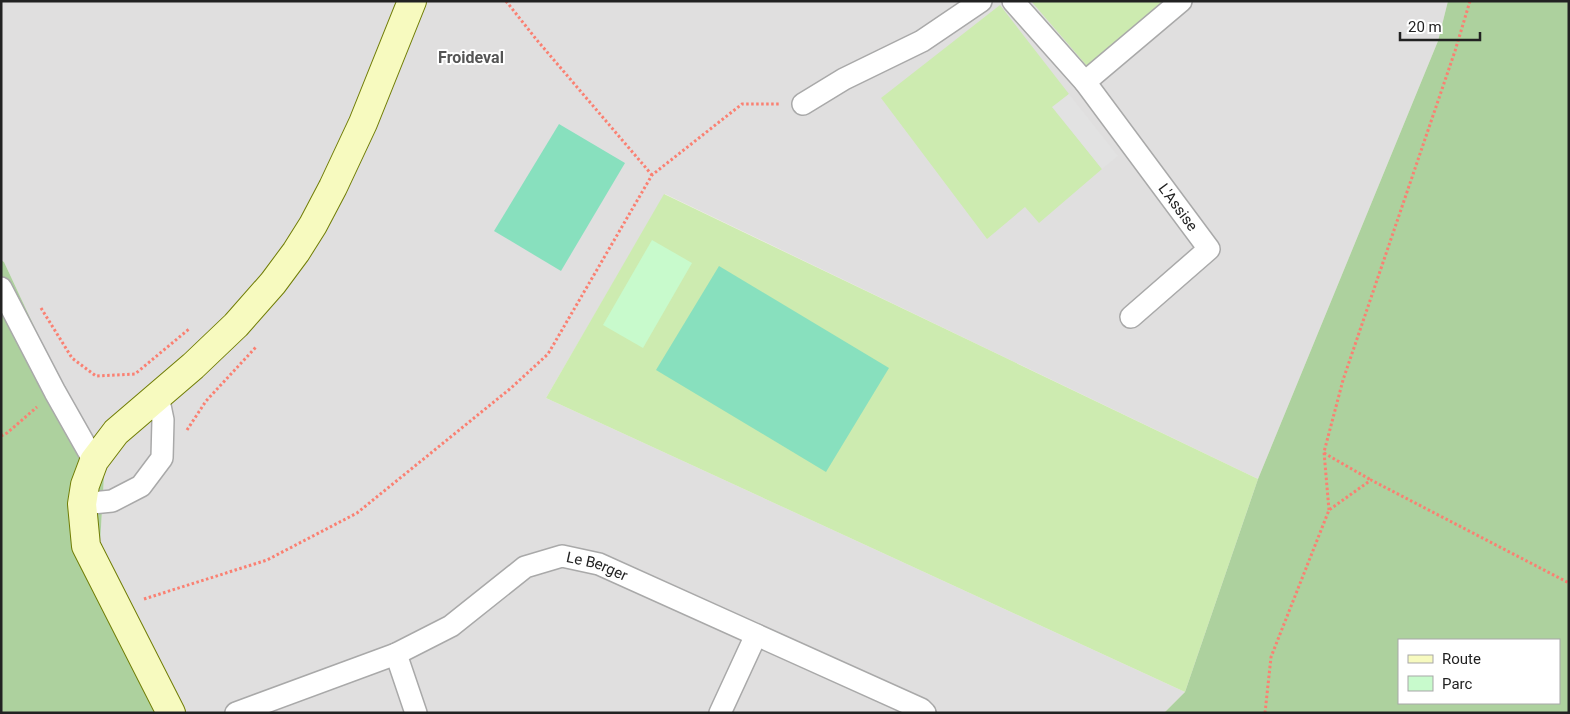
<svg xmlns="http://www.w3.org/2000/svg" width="1570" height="714" viewBox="0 0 1570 714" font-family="Roboto,sans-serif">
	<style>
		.residential { fill: #e0dfdf }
		.grass { fill: #cdebb0 }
		.forest { fill: #add19e; fill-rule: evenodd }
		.park { fill: #c8facc }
		.pitch { fill: #88e0be }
		.parking { fill: #e2e2e2 }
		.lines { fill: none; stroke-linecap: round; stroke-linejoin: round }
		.street-casing { stroke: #a9a9a9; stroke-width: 24 }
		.secondary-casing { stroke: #707d05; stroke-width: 30 }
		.path { stroke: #fa8072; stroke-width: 3; stroke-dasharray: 2.5 2.5; stroke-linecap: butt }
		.street { stroke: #fff; stroke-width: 21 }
		.secondary { stroke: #f7fabf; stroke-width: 28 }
		.labels { text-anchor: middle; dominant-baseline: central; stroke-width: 4; stroke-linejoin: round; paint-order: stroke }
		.street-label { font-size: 15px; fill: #222; stroke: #fff }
		.neighbourhood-label { font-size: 16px; font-weight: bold; fill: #555; stroke: #fff }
	</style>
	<rect width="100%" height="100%" fill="#f2efe9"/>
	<path class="residential" d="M1 1H1448L1438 41 1258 479 665 194 546 398 1185 692 1164 713H186L100 544 104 476 4 262 1 260Z"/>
	<g class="grass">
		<path d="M1031 1H1164L1087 66Z"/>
		<path d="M1000 5 1069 94 1053 107 1102 169 1039 223 1025 207 987 239 881 98Z"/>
		<path d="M664 194 1258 479 1185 692 546 398Z"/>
	</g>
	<g class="forest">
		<path d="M1448 1H1569V713H1164L1185 692 1258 479 1438 41ZM1399 640H1559V703H1399Z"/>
		<path d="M1 260 4 262 104 476 100 544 186 713H1Z"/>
	</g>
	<path class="park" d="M652 240 692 263 643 348 603 325Z"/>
	<g class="pitch">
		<path d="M559 124 625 163 561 271 494 231Z"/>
		<path d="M719 266 889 368 826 472 656 370Z"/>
	</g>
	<path class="parking" d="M1069 94 1118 156 1102 169 1052 107Z"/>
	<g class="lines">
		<g class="street-casing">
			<g id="street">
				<path d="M1013 1 1085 82 1181 1"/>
				<path id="s1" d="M1085 82 1209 249 1131 317"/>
				<path d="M803 104 844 79 922 41 981 1"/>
				<path d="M1 288 55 392 94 461"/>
				<path d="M82 504 112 501 141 486 162 458 163 420 158 396"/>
				<path d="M396 654 416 713"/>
				<path id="s2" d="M236 713 396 654 451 626 525 567 562 556 599 564 921 709 925 713"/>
				<path d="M720 713 756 635"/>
			</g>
		</g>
		<g class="secondary-casing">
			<path id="secondary" d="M171 713 86 546 82 504 85 485 94 461 116 432 193 366 236 325 273 283 296 252 313 225 333 187 363 123 412 1"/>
		</g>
		<g class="path">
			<path d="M506 1 536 39 652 175"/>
			<path d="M41 308 72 358 96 376 135 374 189 329"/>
			<path d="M187 430 206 401 256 347"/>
			<path d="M1 436 7 433 37 407"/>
			<path d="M1324 453 1371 480"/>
			<path d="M1329 510 1324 452 1343 380 1455 51 1470 1"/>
			<path d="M144 599 267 560 357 513 511 388 548 354 652 175 742 104H780"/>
			<path d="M1265 713 1271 657 1329 510 1371 480 1569 583"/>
		</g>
		<use href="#street" class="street"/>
		<use href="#secondary" class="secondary"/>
	</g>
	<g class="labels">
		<g class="street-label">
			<text stroke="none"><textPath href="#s1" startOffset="156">L'Assise</textPath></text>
			<text stroke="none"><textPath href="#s2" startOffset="402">Le Berger</textPath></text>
		</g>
		<g class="neighbourhood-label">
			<text x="471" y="57">Froideval</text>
		</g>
	</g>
	<rect width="1570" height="714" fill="none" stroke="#222222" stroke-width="5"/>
	<rect x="1398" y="639" width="162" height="65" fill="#ffffff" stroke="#a7a7a7"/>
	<rect x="1408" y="655" width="25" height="8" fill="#f7fabf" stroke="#a7a7a7"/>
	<text x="1442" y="664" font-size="15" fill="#222222">Route</text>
	<rect x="1408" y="676" width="25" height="15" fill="#c8facc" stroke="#a7a7a7"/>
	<text x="1442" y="689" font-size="15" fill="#222222">Parc</text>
	<path d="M1400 32v8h80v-8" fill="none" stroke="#222222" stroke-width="2.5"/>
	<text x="1408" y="32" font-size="15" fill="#222222" stroke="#ffffff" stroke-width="4" paint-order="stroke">20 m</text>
</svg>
